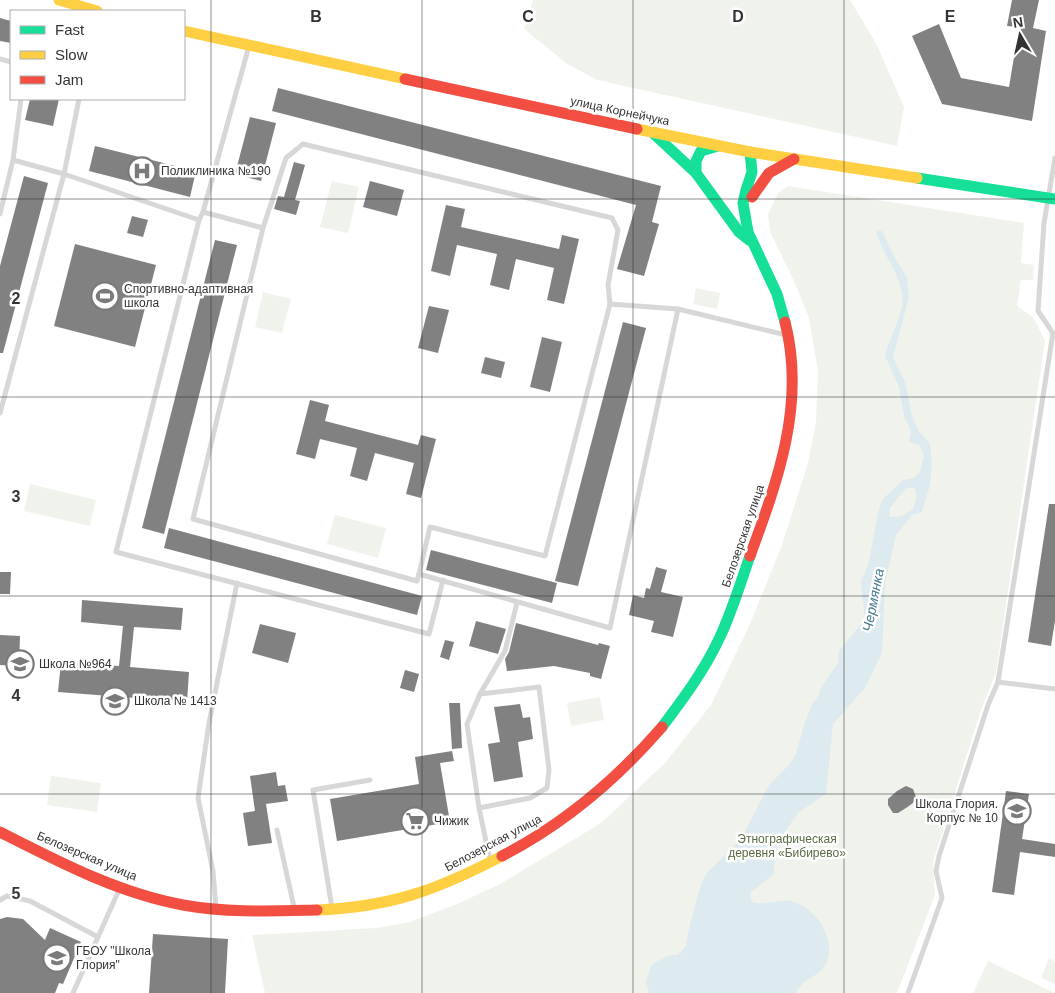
<svg xmlns="http://www.w3.org/2000/svg" width="1055" height="993" viewBox="0 0 1055 993" font-family="Arial,sans-serif">
	<style>
		.green { fill: #f0f3ec }
		.water { fill: #ddeaf0; fill-rule: evenodd }
		.building { fill: #818181 }
		.lines { fill: none; stroke-linecap: round; stroke-linejoin: round }
		.lane { stroke: #d7d7d7; stroke-width: 5 }
		.fast { stroke: #16e098; stroke-width: 11 }
		.slow { stroke: #ffcf43; stroke-width: 11 }
		.jam { stroke: #f24e42; stroke-width: 11 }
		.grid { fill: none; stroke: #333; stroke-width: 1; stroke-opacity: 0.55 }
		.labels { text-anchor: middle; dominant-baseline: central; stroke-width: 5; stroke-linejoin: round; paint-order: stroke }
		.street-label { font-size: 12px; fill: #333; stroke: #fff }
		.poi-label { font-size: 12px; fill: #333; stroke: #fff; text-anchor: start }
		.park-label { font-size: 12px; fill: #596c42; stroke: #fff }
		.water-label { font-size: 14px; font-style: italic; fill: #457990; stroke: #fff }
		.grid-label { font-size: 16px; text-anchor: middle; font-weight: bold; fill: #333; stroke: #fff; stroke-width: 5; stroke-linejoin: round; paint-order: stroke }
	</style>
	<rect width="100%" height="100%" fill="#fff"/>
	<g class="green">
		<path d="M533 0H850L876 43 904 107 897 146 597 80 566 63 524 29Z"/>
		<path d="M332 181 359 187 348 233 320 227Z"/>
		<path d="M788 186 1024 223 1021 263 1034 265 1033 280H1021L1017 306 1033 317 1045 341 996 673 981 710 933 862 935 895 897 993H265L252 935 376 928 410 922 457 904 500 884 601 823 665 763 711 705 750 624 782 545 808 463 816 421 818 371 809 318 794 281 770 232 768 214 778 193Z"/>
		<path d="M696 288 720 293 717 309 693 304Z"/>
		<path d="M263 292 291 299 282 333 255 327Z"/>
		<path d="M30 484 96 500 90 526 24 511Z"/>
		<path d="M335 515 386 528 378 558 327 544Z"/>
		<path d="M600 697 604 720 571 726 567 703Z"/>
		<path d="M51 776 101 783 97 812 47 805Z"/>
		<path d="M1049 958 1055 961V984L1041 978Z"/>
		<path d="M988 961 1055 993H973Z"/>
	</g>
	<path class="water" d="M876 230 882 231 895 258 907 277 909 297 893 357 905 382 912 416 918 430 930 444 932 462 930 485 922 512 912 515 896 535 885 583 882 653 865 688 833 724 826 794 799 812 778 841 773 875 750 893 752 902C764 906 778 899 790 901 816 906 840 942 824 967 818 975 810 977 803 983 800 986 798 990 796 993H649L646 981 652 964 670 955H678L686 946 689 928 700 888 706 874 741 839 769 785 789 765 796 754 804 725 813 702 817 699 822 686 838 663 839 651 865 619 861 582 869 562 878 512 882 500 903 480 914 478 920 472 924 456 919 445 909 442 911 431 904 416 899 387 885 356C889 339 898 324 902 307 907 280 881 255 876 230ZM906 488H914L917 496 913 509 902 516 890 517 889 509Z"/>
	<g class="building">
		<path d="M1012 0H1039L1033 28 1046 31 1032 121 942 104 912 36 939 24 961 78 1009 87 1019 27 1007 26Z"/>
		<path d="M0 18 11 21V43L0 41Z"/>
		<path d="M278 88 661 186 652 222 659 224 644 276 617 269 636 205 272 111Z"/>
		<path d="M30 99H59L53 126 25 120Z"/>
		<path d="M250 117 276 123 261 181 235 174Z"/>
		<path d="M95 146 196 171 190 197 89 171Z"/>
		<path d="M294 162 305 165 295 200 300 201 296 215 274 209 278 196 284 197Z"/>
		<path d="M24 176 48 183 3 353H0V266Z"/>
		<path d="M370 181 404 190 397 216 363 207Z"/>
		<path d="M446 205 465 209 461 227 559 249 562 235 579 239 564 304 547 300 554 268 516 259 509 290 490 285 497 254 457 245 450 276 431 271Z"/>
		<path d="M132 216 148 220 143 237 127 233Z"/>
		<path d="M215 240 237 245 164 534 142 528Z"/>
		<path d="M75 244 156 265 135 347 54 326Z"/>
		<path d="M429 306 449 310 438 353 418 348Z"/>
		<path d="M623 322 646 328 578 586 555 581Z"/>
		<path d="M542 337 562 342 550 392 530 387Z"/>
		<path d="M485 357 505 362 501 378 481 373Z"/>
		<path d="M310 400 329 405 325 421 418 445 421 435 436 439 421 498 406 494 414 463 375 453 367 481 350 476 357 448 320 439 315 459 296 454Z"/>
		<path d="M1049 504H1055V621L1051 646 1028 642Z"/>
		<path d="M169 528 422 596 417 615 164 548Z"/>
		<path d="M431 550 557 583 552 603 426 570Z"/>
		<path d="M656 567 667 570 661 592 683 597 673 637 651 632 654 621 629 615 633 595 644 598 646 588 650 589Z"/>
		<path d="M0 572H11L10 594H0Z"/>
		<path d="M82 600 183 608 181 630 134 627 130 667 189 672 187 702 58 692 61 662 119 666 123 626 81 622Z"/>
		<path d="M476 621 506 629 498 654 469 646Z"/>
		<path d="M516 623 598 645 599 643 610 646 601 679 590 676V673L554 666 507 671 505 659 509 652Z"/>
		<path d="M260 624 296 633 288 663 252 653Z"/>
		<path d="M0 635 20 636 19 666 0 665Z"/>
		<path d="M445 640 454 642 449 660 440 657Z"/>
		<path d="M405 670 419 674 414 692 400 688Z"/>
		<path d="M449 703H460L462 748 452 749Z"/>
		<path d="M520 704 523 718 530 717 533 739 518 742 523 777 494 782 488 744 500 742 494 707Z"/>
		<path d="M452 751 454 761 440 763 450 822 337 841 330 799 419 784 415 757Z"/>
		<path d="M276 772 278 786 285 785 288 801 266 804 272 843 248 846 243 813 255 811 250 776Z"/>
		<path d="M906 786 913 789 916 797 913 803 906 808 898 813H893L888 805V799L897 791Z"/>
		<path d="M1006 791 1029 794 1022 839 1055 844V857L1020 852 1014 895 992 892Z"/>
		<path d="M7 917 23 919 45 940 50 928 81 942 63 984 59 983 55 993H0V919Z"/>
		<path d="M153 934 228 939 225 993H149Z"/>
	</g>
	<g class="lines">
		<g class="lane">
			<path d="M249 46 203 212 199 220 116 552 429 634 443 580"/>
			<path d="M0 59 11 62"/>
			<path d="M79 99 64 174 199 220"/>
			<path d="M203 212 263 228 193 519 417 581 419 574 610 628 678 309 786 335"/>
			<path d="M0 214 13 160 21 99"/>
			<path d="M263 228 286 158 303 144 612 218 618 230 608 285 610 304"/>
			<path d="M0 413 64 174 13 160"/>
			<path d="M419 574 430 527 545 556 610 304 678 309"/>
			<path d="M998 682 1055 689"/>
			<path d="M479 808 530 798 547 788 549 770 539 687 480 694"/>
			<path d="M277 830 294 907"/>
			<path d="M490 860 479 808 467 724 480 694 505 651 517 603"/>
			<path d="M0 900 7 896 30 901 98 937 73 993"/>
			<path d="M216 908 213 871 198 798 209 723 237 583"/>
			<path d="M332 908 313 790 370 780"/>
			<path d="M98 937 119 890"/>
			<path d="M908 993 942 898 936 871 939 856 988 705 998 682 1053 333 1038 311 1044 223 1055 158"/>
		</g>
		<g class="fast">
			<path d="M654 134 696 173 739 232 749 240"/>
			<path d="M750 152 752 172 746 190 743 203 748 232 777 294 785 322"/>
			<path d="M696 173V161L701 151 718 146"/>
			<path d="M917 178 1055 199"/>
			<path d="M662 727C683 699 704 671 719 639 732 612 740 584 750 556"/>
		</g>
		<g class="slow">
			<path d="M59 0 97 11"/>
			<path d="M184 31 405 79"/>
			<path d="M637 129 750 152 917 178"/>
			<path d="M317 910C391 907 437 890 502 856"/>
		</g>
		<g class="jam">
			<path d="M405 79 637 129"/>
			<path d="M752 197 769 173 794 159"/>
			<path d="M750 556C778 480 806 403 785 322"/>
			<path d="M0 832C59 862 118 893 183 905 227 913 273 911 317 910"/>
			<path d="M502 856C564 824 616 780 662 727"/>
		</g>
	</g>
	<path class="grid" d="M211 0V993M422 0V993M633 0V993M844 0V993M0 199H1055M0 397H1055M0 596H1055M0 794H1055"/>
	<defs>
		<g id="hospital-ring" transform="scale(1.4375)"><circle r="9.5" fill="#fff" stroke="#7a7a7a" stroke-width="1.5"/><path d="M-5-5h3v3.5h4V-5h3V5h-3V1.5h-4V5h-3Z" fill="#7a7a7a"/></g>
		<g id="stadium-ring" transform="scale(1.4375)"><circle r="9.5" fill="#fff" stroke="#7a7a7a" stroke-width="1.5"/><path d="M0-5a6.5 5 0 1 0 0 10a6.5 5 0 1 0 0-10ZM-3.5-1.8h7v3.6h-7Z" fill="#7a7a7a"/></g>
		<g id="school-ring" transform="scale(1.4375)"><circle r="9.5" fill="#fff" stroke="#7a7a7a" stroke-width="1.5"/><path d="M0-5L7-2L0 1L-7-2ZM-4 1L0 2.5L4 1V4Q0 6-4 4Z" fill="#7a7a7a"/></g>
		<g id="supermarket-ring" transform="scale(1.4375)"><circle r="9.5" fill="#fff" stroke="#7a7a7a" stroke-width="1.5"/><path d="M-6-5.5h2.5l.6 2H6L4.5 2H-2.5L-4.4-4H-6ZM-1.5 3.2a1.3 1.3 0 1 0 .1 0ZM3 3.2a1.3 1.3 0 1 0 .1 0Z" fill="#7a7a7a"/></g>
	</defs>
	<g fill-rule="evenodd">
		<use href="#hospital-ring" x="142" y="171"/>
		<use href="#stadium-ring" x="105" y="296"/>
		<use href="#school-ring" x="20" y="664"/>
		<use href="#school-ring" x="115" y="701"/>
		<use href="#school-ring" x="1017" y="811"/>
		<use href="#supermarket-ring" x="415" y="821"/>
		<use href="#school-ring" x="57" y="958"/>
	</g>
	<g class="labels">
		<g class="street-label">
			<text transform="translate(620 111) rotate(12)">улица Корнейчука</text>
			<text transform="translate(743 536) rotate(-71)">Белозерская улица</text>
			<text transform="translate(493 843) rotate(-28)">Белозерская улица</text>
			<text transform="translate(87 856) rotate(23)">Белозерская улица</text>
		</g>
		<g class="poi-label">
			<text x="161" y="171">Поликлиника №190</text>
			<text x="124" y="289">Спортивно-адаптивная<tspan x="124" dy="14">школа</tspan></text>
			<text x="39" y="664">Школа №964</text>
			<text x="134" y="701">Школа № 1413</text>
			<text x="998" y="804" text-anchor="end">Школа Глория.<tspan x="998" dy="14">Корпус № 10</tspan></text>
			<text x="434" y="821">Чижик</text>
			<text x="76" y="951">ГБОУ "Школа<tspan x="76" dy="14">Глория"</tspan></text>
		</g>
		<g class="park-label">
			<text x="787" y="839">Этнографическая<tspan x="787" dy="14">деревня «Бибирево»</tspan></text>
		</g>
		<g class="water-label">
			<text transform="translate(873 600) rotate(-79)">Чермянка</text>
		</g>
	</g>
	<g class="grid-label">
		<text x="316" y="22">B</text>
		<text x="528" y="22">C</text>
		<text x="738" y="22">D</text>
		<text x="950" y="22">E</text>
		<text x="16" y="304">2</text>
		<text x="16" y="502">3</text>
		<text x="16" y="701">4</text>
		<text x="16" y="899">5</text>
	</g>
	<rect x="10" y="10" width="175" height="90" fill="#ffffff" stroke="#adadad"/>
	<rect x="20" y="26" width="25" height="8" fill="#16e098" stroke="#adadad"/>
	<text x="55" y="35" font-size="15" fill="#333333">Fast</text>
	<rect x="20" y="51" width="25" height="8" fill="#ffcf43" stroke="#adadad"/>
	<text x="55" y="60" font-size="15" fill="#333333">Slow</text>
	<rect x="20" y="76" width="25" height="8" fill="#f24e42" stroke="#adadad"/>
	<text x="55" y="85" font-size="15" fill="#333333">Jam</text>
	<g transform="translate(1020 35) rotate(351)" stroke="#ffffff" stroke-width="4" paint-order="stroke">
	<path d="M0-4L9 19L0 12L-9 19Z" fill="#333333"/>
	<text y="-8" font-size="14" font-weight="bold" text-anchor="middle" fill="#333333">N</text>
	</g>
</svg>
